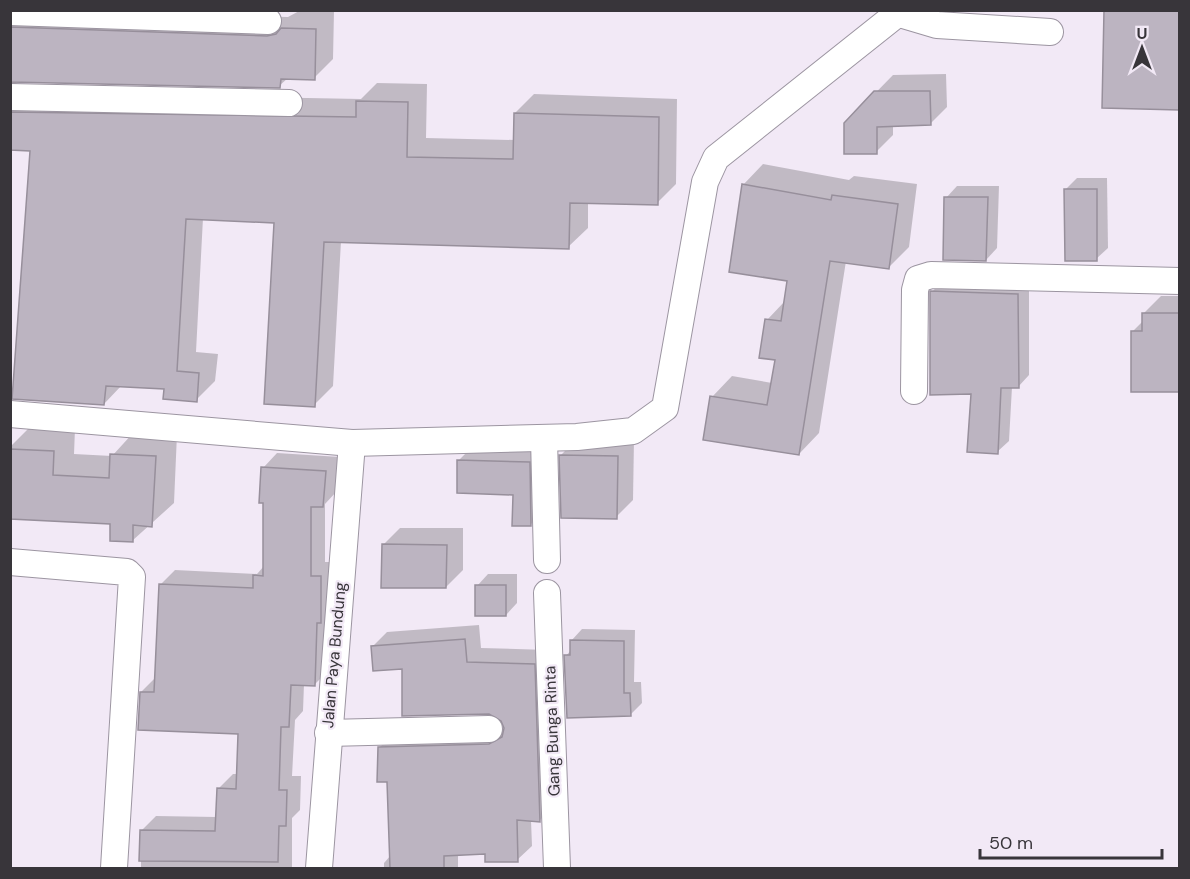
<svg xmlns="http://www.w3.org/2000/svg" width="1190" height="879" viewBox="0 0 1190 879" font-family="'DM Sans',sans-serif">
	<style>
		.shadow { fill: #0003 }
		.building { fill: #bcb4c1; stroke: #978f9b; stroke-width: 1.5 }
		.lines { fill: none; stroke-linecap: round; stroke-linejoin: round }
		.minor-casing { stroke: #9c95a1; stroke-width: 28 }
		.minor { stroke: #fff; stroke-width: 26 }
		.labels { text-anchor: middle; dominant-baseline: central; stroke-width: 4.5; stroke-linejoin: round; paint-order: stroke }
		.street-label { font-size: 16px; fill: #38353a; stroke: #f2e9f6 }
	</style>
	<rect width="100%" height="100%" fill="#f2e9f6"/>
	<g class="shadow">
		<path d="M10 10 288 17 301 10 334 11 333 59 314 78H288L279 86 15 81 21 91 29 93 361 99 377 83 427 84 426 138 515 140V113L534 94 677 99 676 184 657 203 588 202V228L568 247 341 241 333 386 314 405 275 222 203 218 196 352 218 354 215 381 196 400 165 388 122 385 104 404 32 150 10 148Z"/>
		<path d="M1106 10H1180V108L1103 107Z"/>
		<path d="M946 74 947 107 930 124 893 125V135L876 152 846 123 893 75Z"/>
		<path d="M763 164 849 180 854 176 917 184 909 247 889 267 846 261 819 433 799 454 712 397 732 376 772 383 776 359 767 320 785 301 789 280 743 185Z"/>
		<path d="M1077 178H1107L1108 248 1096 259 1065 190Z"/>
		<path d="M957 186H999L997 248 986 260 946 198Z"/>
		<path d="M943 280 1029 283V375L1018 387H1012L1009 441 997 452 932 292Z"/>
		<path d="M1161 296H1180L1178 391 1133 331 1144 320V313Z"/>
		<path d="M30 427 75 429 74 454 112 456 134 432 177 434 174 503 132 541 112 523 10 518V447Z"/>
		<path d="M578 438 634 439 633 500 616 517 561 455Z"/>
		<path d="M474 445 544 447 546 509 531 524 514 493 459 460Z"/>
		<path d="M277 453 340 457 337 491 325 504V562H335L329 670 314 685 304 684 303 711 295 720 292 776H301L300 810 292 818V868H141V831L156 816 217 817 218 789 233 774H238L240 732 141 692 156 677 161 584 175 570 257 574 264 566 263 468Z"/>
		<path d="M400 528H463V570L446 587 383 545Z"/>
		<path d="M488 574H517V603L506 615 477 586Z"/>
		<path d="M479 625 481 648 548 650 554 806 540 820H531L532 846 517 860 487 853 458 854V868H384V863L391 855 388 781 380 747 394 733 505 730 503 720 404 667 373 646 387 632Z"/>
		<path d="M582 629 635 630 634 682H641L642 703 630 715 566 656 571 650V641Z"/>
	</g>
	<g class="building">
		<path d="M1104 10H1179V110L1102 108Z"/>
		<path d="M10 27 267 36 276 34 281 28 316 29 315 80 281 79 280 88 10 82Z"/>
		<path d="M874 91H930L931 125 877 127V154H844V123Z"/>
		<path d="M356 101 408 102 407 157 513 159 514 113 659 117 658 205 570 203 569 249 324 242 315 407 264 404 274 223 186 219 177 371 199 373 197 402 163 399 164 389 106 386 104 405 12 399 30 151 10 150V112L356 117Z"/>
		<path d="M742 184 831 200 832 195 898 204 889 269 830 261 799 455 703 440 710 396 767 405 775 360 759 358 765 319 781 321 787 281 729 272Z"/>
		<path d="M1064 189H1097V261H1065Z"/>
		<path d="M944 197H988L986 261 943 260Z"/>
		<path d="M930 291 1018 294 1019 388H1001L998 454 967 452 971 394 930 395Z"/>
		<path d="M1142 313H1179V392H1131V331H1142Z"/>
		<path d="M10 449 54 451 53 475 109 478 110 454 156 456 152 527 133 525V542L110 541V524L10 519Z"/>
		<path d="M559 455 618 456 617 519 561 518Z"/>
		<path d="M457 460 530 462 531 526H512L513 495 457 493Z"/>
		<path d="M261 467 326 471 323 507H311V576H321V623H317L315 686 291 685 289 727H281L279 790H287L286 826H279L278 862 139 861 140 830 215 831 217 788 236 789 238 734 138 730 140 692H154L159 584 253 588V575L263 576V503H259Z"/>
		<path d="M382 544 447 545 446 588H381Z"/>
		<rect x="475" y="585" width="31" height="31"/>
		<path d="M465 639 467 662 535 664 540 822 517 820 518 862H485V854L444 856V868H390L387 782H377L378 747 489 744 502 737 504 728 501 721 489 714 402 716V669L373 671 371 646Z"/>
		<path d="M570 640 624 641V693H630L631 716 567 718 564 655H570Z"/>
	</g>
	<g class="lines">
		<g class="minor-casing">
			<g id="minor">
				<path d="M10 12 268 21"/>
				<path d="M900 14 937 25 1050 32"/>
				<path d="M10 97 289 103"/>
				<path d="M914 391 915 290 918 279 931 275 1180 281"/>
				<path d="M10 414 352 443 577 437 633 431 665 408 705 182 716 158 902 10"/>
				<path d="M544 438 547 560"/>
				<path d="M10 562 127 572 132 577 114 868"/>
				<path d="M547 593 557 868"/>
				<path d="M328 733 489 729"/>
				<path d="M319 868 352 443"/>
			</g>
		</g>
		<use href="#minor" class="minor"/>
	</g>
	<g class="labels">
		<g class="street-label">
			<text transform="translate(334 655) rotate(-85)">Jalan Paya Bundung</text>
			<text transform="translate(552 731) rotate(-92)">Gang Bunga Rinta</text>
		</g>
	</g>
	<rect width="1190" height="879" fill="none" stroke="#38353a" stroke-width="24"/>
	<g transform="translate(1142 48)" stroke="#f2e9f6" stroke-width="4.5" paint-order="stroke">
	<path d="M0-4.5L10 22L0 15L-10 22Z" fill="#38353a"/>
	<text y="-9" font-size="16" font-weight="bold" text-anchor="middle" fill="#38353a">U</text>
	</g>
	<path d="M980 849v9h182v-9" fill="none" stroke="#38353a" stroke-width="3"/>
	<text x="989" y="849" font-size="18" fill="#38353a" stroke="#f2e9f6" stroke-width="4.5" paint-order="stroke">50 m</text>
</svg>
